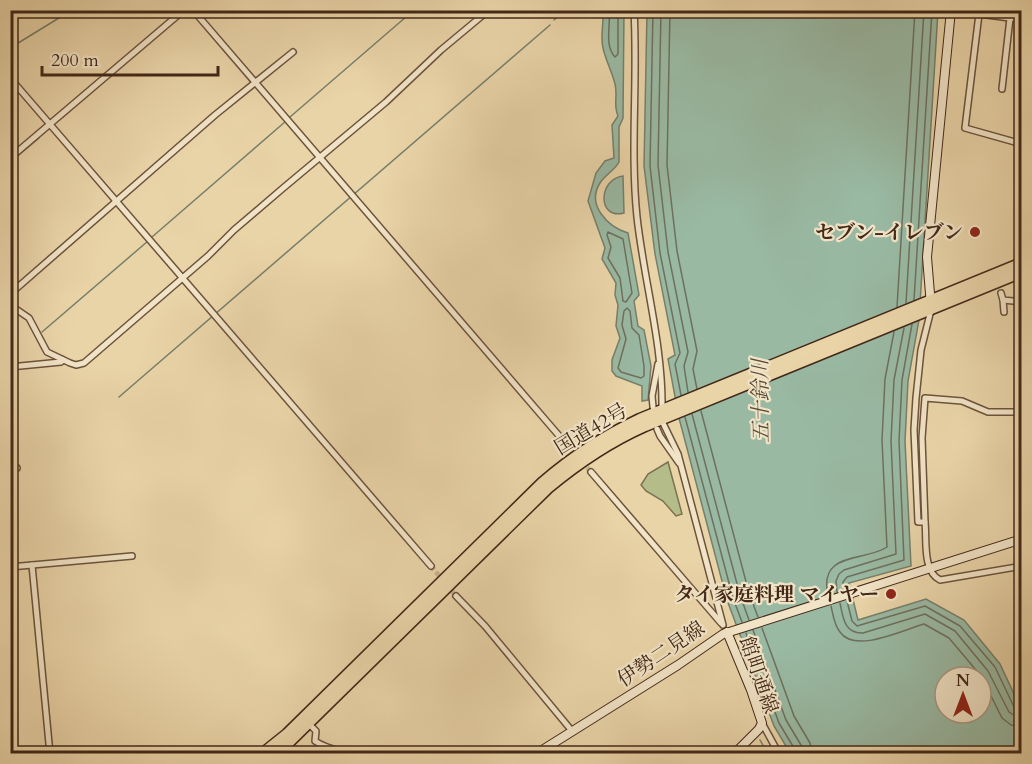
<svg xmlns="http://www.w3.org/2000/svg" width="1032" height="764" viewBox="0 0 1032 764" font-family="Cardo,'Noto Serif JP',serif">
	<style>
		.green { fill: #b4bd8a; stroke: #7c7251; stroke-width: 1.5 }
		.water { fill: #99b9a3; stroke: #777f6b; stroke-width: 1.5; fill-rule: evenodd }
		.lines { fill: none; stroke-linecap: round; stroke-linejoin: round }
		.shore { stroke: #6e705e; stroke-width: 1.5 }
		.stream { stroke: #777f6b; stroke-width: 1.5 }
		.street-tunnel { stroke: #c8b28b; stroke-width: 5; stroke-dasharray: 5 2.5; stroke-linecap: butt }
		.street-casing { stroke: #6c533c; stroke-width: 8 }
		.secondary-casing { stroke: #432818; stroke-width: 10 }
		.highway-casing { stroke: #432818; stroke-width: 13 }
		.street { stroke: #f1e3c6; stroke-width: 5 }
		.secondary { stroke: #f1e3c6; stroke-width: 8 }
		.highway { stroke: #e9d4a8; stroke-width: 10 }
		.poi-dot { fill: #8f2418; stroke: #f1e3c6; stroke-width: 2 }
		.labels { text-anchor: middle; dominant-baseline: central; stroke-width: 4.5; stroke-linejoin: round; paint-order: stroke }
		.poi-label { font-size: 20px; font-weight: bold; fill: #432818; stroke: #f1e3c6; text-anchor: end }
		.street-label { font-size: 20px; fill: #432818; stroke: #f1e3c6 }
		.water-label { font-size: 21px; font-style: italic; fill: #584c3b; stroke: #f1e3c6 }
	</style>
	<rect width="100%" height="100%" fill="#e9d4a8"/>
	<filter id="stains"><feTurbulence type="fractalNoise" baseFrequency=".00333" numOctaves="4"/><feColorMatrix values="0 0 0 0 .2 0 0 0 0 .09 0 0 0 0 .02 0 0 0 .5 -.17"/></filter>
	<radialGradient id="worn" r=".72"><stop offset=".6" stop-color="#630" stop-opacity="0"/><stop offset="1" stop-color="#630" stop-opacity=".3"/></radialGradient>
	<path class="green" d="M668 462 682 514 676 516 663 501 646 491 641 485 648 474Z"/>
	<g class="water">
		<path d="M603 11H624L623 118 619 127V162C615 170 605 175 600 183 586 205 608 227 628 233L639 295 634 301 638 326 644 330 651 366 648 400 642 401V386L616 376 612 371V360L620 338 616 326 618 305 615 295 616 283 602 259 605 248 588 201 596 173 605 161 614 158 612 125 618 116C613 105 618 96 615 84 612 72 606 61 603 48 600 36 604 23 603 11Z"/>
		<path d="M647 11H938L919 320 908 381 905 441 911 566 849 583 858 620 926 599 964 620 1000 664 1021 709V753H790L774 726 727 600 679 418 668 359 675 355 655 254 644 166ZM945 677H981V713H945Z"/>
		<path d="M623 176 624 213C597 220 598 179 623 176Z"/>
	</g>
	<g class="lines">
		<g class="shore">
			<path d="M609 10C611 26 604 45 615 57L618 54V10"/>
			<path d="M653 10 650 166 660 253 680 353 675 364 681 395"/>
			<path d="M661 10 658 165 668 252 688 352 684 366 688 392"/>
			<path d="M670 10 667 165 677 251 697 351 693 369 697 389"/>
			<path d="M608 232 623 239 632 293 626 302 623 301 620 278 608 258 611 247 607 235Z"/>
			<path d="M914 300 932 10"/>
			<path d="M906 303 924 10"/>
			<path d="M897 307 915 10"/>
			<path d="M627 308 630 311 632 328 639 335 644 366V376L641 378 621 372 618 368 626 339 622 325 624 311Z"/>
			<path d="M701 411 749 593 758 617"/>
			<path d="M692 414 740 595 749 620"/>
			<path d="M685 417 733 598 742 622"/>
			<path d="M844 590 843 582 847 577 904 560 899 441 902 380 912 324"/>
			<path d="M837 592 836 581 839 574 844 570 896 554 891 441 894 380 904 328"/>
			<path d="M828 595C818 551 865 562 887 547L882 440 885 379 894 332"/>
			<path d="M847 601 852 621 857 626 925 606 960 626 995 667 1014 707 1022 710"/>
			<path d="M840 603C843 617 844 634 863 633L925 614 955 631 988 671 1009 712 1015 716 1022 717"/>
			<path d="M831 606C833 614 834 625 840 632 855 654 903 630 924 624L949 638 981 676 1002 718 1011 725 1022 726"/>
			<path d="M762 628 794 716 810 743 812 754"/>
			<path d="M753 630 786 720 801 745 803 754"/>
			<path d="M746 633 779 723 794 748 795 754"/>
		</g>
		<g class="stream">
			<path d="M554 20 566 10"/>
			<path d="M10 48 72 10"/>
			<path d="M63 117 102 83"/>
			<path d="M290 117 414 10"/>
			<path d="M14 159 39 138"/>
			<path d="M152 237 286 121"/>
			<path d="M42 332 148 241"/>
			<path d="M119 397 550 25"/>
			<path d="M760 740 768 754"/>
		</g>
		<g class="street-tunnel">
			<path d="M567 445 591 472"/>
			<path d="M431 566 456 596"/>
		</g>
		<g class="street-casing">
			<g id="street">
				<path d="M193 10 567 445"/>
				<path d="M634 10C638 79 630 149 637 217 644 281 663 345 662 409"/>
				<path d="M979 10V14L1010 18 1002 89"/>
				<path d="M1011 10 1010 18 1022 19"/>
				<path d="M979 14 965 128 1022 144"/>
				<path d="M1020 47H1022"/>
				<path d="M10 78 431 566"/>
				<path d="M10 158 184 10"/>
				<path d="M1001 293 1003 300 1022 302"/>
				<path d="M10 294 215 115 293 52"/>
				<path d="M1003 300 1004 312"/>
				<path d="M10 305 29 318 47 352 70 363 76 365 84 363 208 256 234 230 282 189 386 102 441 50 489 10"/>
				<path d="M931 310 921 350 916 398 914 430 918 522H925C927 539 922 571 940 580L1022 566"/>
				<path d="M10 367 61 362 63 360"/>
				<path d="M653 407 652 396 658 364"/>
				<path d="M661 419 678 454 723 625"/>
				<path d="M657 429 660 436 679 463"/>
				<path d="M10 469 17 468"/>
				<path d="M591 472 721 623"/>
				<path d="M925 522 922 438 925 398 962 401 988 412H1022"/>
				<path d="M32 565 50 754"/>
				<path d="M10 567 132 556"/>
				<path d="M456 596 485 626 572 731"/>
				<path d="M762 723 779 754"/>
				<path d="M309 724 316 731 315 741C325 748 337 750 350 754"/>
			</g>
		</g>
		<g class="secondary-casing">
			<g id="secondary">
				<path d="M931 306 927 257 951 10"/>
				<path d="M727 632 751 690 762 723 759 729 734 754"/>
				<path d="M536 754 678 665 723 634 1022 539"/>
			</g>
		</g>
		<g class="highway-casing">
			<g id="highway">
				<path d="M262 754 287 734 542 483C572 457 604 436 640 419L1022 263"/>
				<path d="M277 754 548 488C578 463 609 442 645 426L1022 272"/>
			</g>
		</g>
		<use href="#street" class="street"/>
		<use href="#secondary" class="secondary"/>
		<use href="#highway" class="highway"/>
	</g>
	<g class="poi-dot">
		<circle cx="975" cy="232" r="6"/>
		<circle cx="891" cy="594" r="6"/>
	</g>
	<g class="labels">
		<g class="poi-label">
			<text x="963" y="232">セブン-イレブン</text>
			<text x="879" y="594">タイ家庭料理 マイヤー</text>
		</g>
		<g class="street-label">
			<text transform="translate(591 429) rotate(-31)">国道42号</text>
			<text transform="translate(661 654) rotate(-34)">伊勢二見線</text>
			<text transform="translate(759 675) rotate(71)">館町通線</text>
		</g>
		<g class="water-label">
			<text transform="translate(761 401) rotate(-91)">五十鈴川</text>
		</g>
	</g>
	<rect width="1032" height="764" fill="none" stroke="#e9d4a8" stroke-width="36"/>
	<rect x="12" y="12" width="1008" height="740" fill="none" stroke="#432818" stroke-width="3"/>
	<rect x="18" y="18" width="996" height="728" fill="none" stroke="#432818" stroke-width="1.5"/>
	<g transform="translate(963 695)"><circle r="28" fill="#f1e3c6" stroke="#ab9880" stroke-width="1.5"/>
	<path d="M0-4.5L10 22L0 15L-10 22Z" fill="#8f2418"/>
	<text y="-9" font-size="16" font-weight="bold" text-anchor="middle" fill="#432818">N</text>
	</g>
	<path d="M42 66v9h176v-9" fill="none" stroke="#432818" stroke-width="3"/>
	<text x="51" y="66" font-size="18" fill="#432818" stroke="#f1e3c6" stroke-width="4.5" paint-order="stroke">200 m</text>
	<rect width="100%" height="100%" filter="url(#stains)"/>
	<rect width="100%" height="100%" fill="url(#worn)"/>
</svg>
